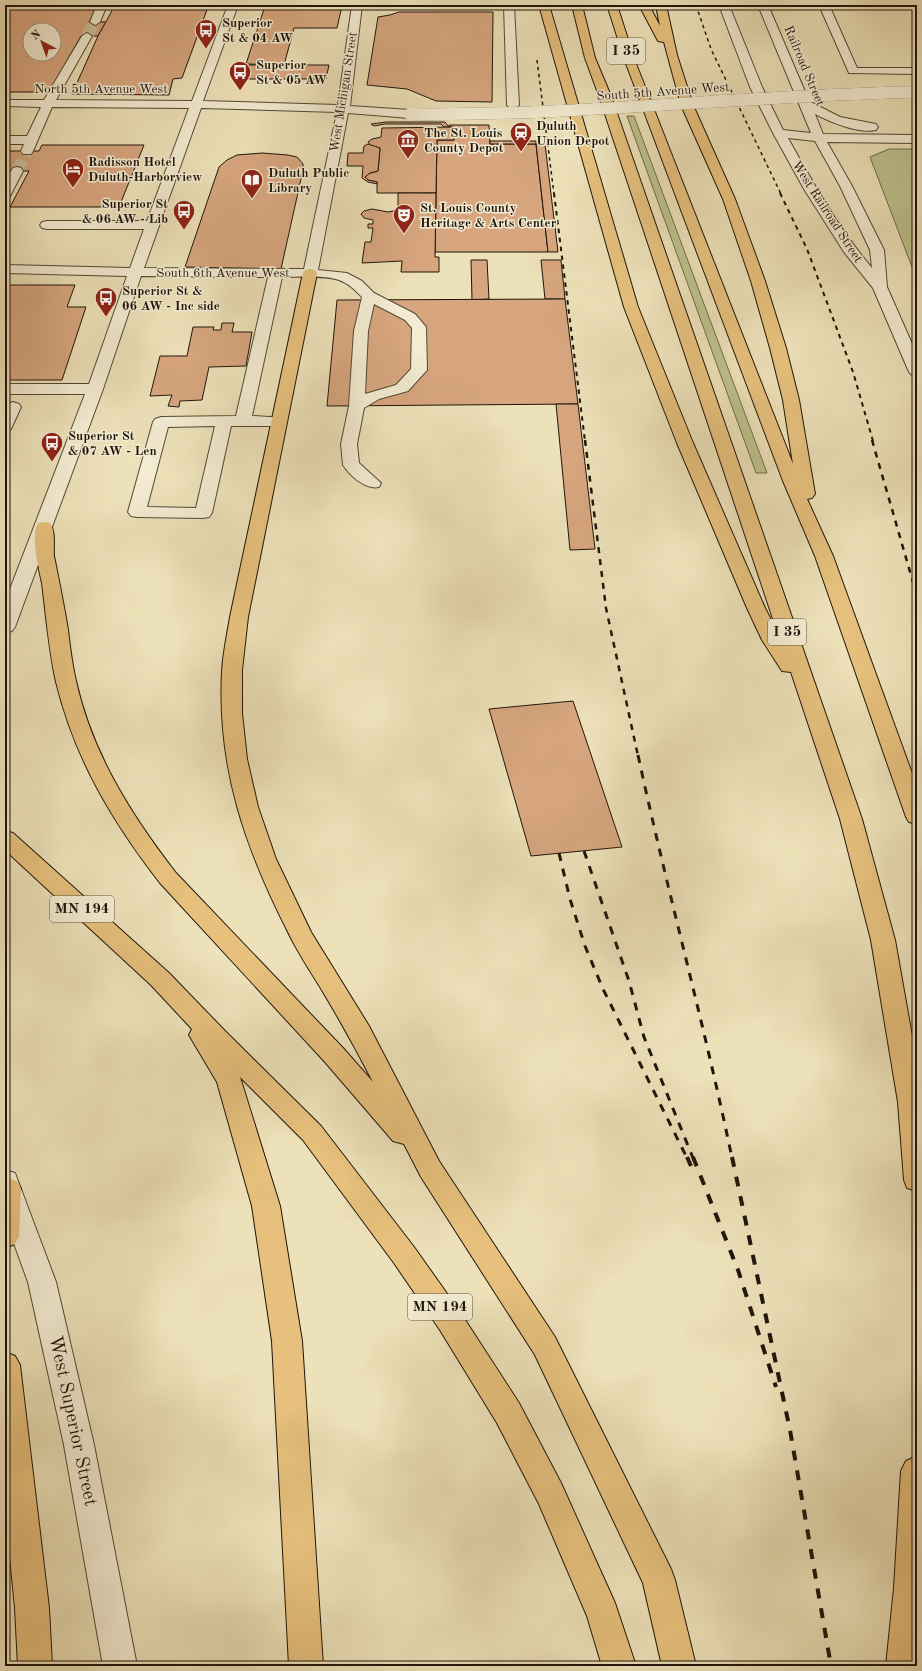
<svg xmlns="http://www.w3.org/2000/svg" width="922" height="1671" viewBox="0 0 922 1671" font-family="'Old Standard TT',serif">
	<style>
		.green { fill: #bdc18c; stroke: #6e6b4c }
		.building { fill: #d7a67f; stroke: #1e150b; fill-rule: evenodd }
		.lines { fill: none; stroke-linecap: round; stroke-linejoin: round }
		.minor-tunnel { stroke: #cec29f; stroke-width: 12; stroke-dasharray: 12 5.5; stroke-linecap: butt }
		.minor-casing { stroke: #524836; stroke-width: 2 }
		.highway-casing { stroke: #1e150b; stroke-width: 2 }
		.minor { fill: #f3ecd2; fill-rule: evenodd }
		.highway { fill: #e6c07c; fill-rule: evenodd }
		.rail-far4 { stroke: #1e150b; stroke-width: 1.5; stroke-dasharray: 3.5 3.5; stroke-linecap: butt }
		.rail-far3 { stroke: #1e150b; stroke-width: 2; stroke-dasharray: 4.5 4.5; stroke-linecap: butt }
		.rail-far2 { stroke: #1e150b; stroke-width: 2.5; stroke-dasharray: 6 6; stroke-linecap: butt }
		.rail-far1 { stroke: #1e150b; stroke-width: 3; stroke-dasharray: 8 8; stroke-linecap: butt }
		.rail { stroke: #1e150b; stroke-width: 4; stroke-dasharray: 10 10; stroke-linecap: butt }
		.minor-bridge-casing { stroke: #524836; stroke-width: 12; stroke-linecap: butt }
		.minor-bridge { stroke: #f3ecd2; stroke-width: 12 }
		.labels { text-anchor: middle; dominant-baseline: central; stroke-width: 3; stroke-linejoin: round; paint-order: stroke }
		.far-poi-label { font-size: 13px; font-weight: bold; fill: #1e150b; stroke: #f3ecd2; text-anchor: start }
		.far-street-label { font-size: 13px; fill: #1e150b; stroke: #f3ecd2 }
		.shield { fill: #f3ecd2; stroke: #5e5647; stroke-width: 1 }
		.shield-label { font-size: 15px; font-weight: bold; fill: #1e150b }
		.near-street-label { font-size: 19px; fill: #1e150b; stroke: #f3ecd2 }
	</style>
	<rect width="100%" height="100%" fill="#ede1b9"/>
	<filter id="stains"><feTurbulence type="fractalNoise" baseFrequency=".005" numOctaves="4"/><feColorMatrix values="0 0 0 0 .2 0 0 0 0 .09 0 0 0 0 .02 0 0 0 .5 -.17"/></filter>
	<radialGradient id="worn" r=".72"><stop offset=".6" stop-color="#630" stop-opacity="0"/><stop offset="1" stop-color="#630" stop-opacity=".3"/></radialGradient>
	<g class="green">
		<path d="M627 116H634L767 473H756Z"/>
		<path d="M889 149H917V280L870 157Z"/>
	</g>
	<g class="building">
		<path d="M5 5H99L89 22H106L98 36H81L49 92H5ZM30 30H54V54H30Z"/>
		<path d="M265 6H342L337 28H294L284 65 246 64Z"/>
		<path d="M114 7H208L182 78 173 79 169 95 72 94 98 36Z"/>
		<path d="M399 12H493L492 102 436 101 407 89 367 85 378 17 390 15Z"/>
		<path d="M249 65H329L326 79H245Z"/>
		<path d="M386 122H445L449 127H444L441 124H385L374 126 371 124Z"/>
		<path d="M449 125H489L490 144H536L548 252H435L437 140H454V127H449Z"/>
		<path d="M454 127V140H437L436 193H377V182L368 180 365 178 367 174 378 171 380 148 371 146 368 142 372 139 381 137 382 128Z"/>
		<rect x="490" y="141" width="46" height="3"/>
		<path d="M368 144 380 148 378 171 370 173 365 177 368 180 377 182V184L368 182 362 178 363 166H347L348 153H363L364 146Z"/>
		<path d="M536 144H545L558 252H548Z"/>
		<path d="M42 145H144L119 207H10L29 171H5V151H39Z"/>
		<path d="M262 153 288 155 297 157 303 164V170L281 269 185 267 219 167 227 160 237 155Z"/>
		<path d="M398 193H436L435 257H439V272H401L402 261 362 263 365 242H371L373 228H368V224H373V220L364 218 361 214 364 211 372 209 388 212 398 210Z"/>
		<path d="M471 260H487L489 299 472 300Z"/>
		<path d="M541 260H561L565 299H545Z"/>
		<path d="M5 285H75L67 307H86L62 380H5Z"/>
		<path d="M565 299 578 404 327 406 337 300Z"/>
		<path d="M222 323H234L232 332H252L246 366 209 367 202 400 180 401 179 407 168 406 172 395 150 396 160 356H187L193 327H214L213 330H221Z"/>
		<path d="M556 404H578L595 549 570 550Z"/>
		<path d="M573 701 622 847 531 856 489 709Z"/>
	</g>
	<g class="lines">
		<g class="minor-tunnel">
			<path d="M87 36 95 22"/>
			<path d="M17 171 27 151"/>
		</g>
		<g class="minor-casing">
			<g id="minor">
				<path d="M97 5H107L100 22 95 25 90 22Z"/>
				<path d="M228 5H238L203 101 338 105 352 5H362L350 106 410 110 414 112 416 114 414 116 410 118 348 113 318 270 347 273 362 281 374 293 415 314 426 327 427 370 408 391 379 399 364 408 357 444 359 463 381 483 379 487C366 490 350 476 343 465L341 444 349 406 354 331 362 297C355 290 348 283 339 280 324 275 298 277 282 277L252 416 285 418 287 421 285 424 279 426H231L212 513 209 517 203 518 137 517 131 516 128 512 153 422 155 419 161 417 236 416 268 277 141 276 103 389 15 627 12 631 5 633V602L85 394H5V384H89L127 276 5 273V265L130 268 144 229H47L42 228 40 225 42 222 47 221H147L189 108 52 107 33 151 31 154H23L21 151 24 144H5V136H27L41 107 5 106V100H44L82 36 87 33 92 36 56 100 192 101ZM201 108 337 112 304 269 144 268ZM374 304 405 320 412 328 411 369 396 385 365 394 368 331ZM215 426 196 508 147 507 168 427Z"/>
				<path d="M504 5H514L519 105 517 107H509L507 105Z"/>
				<path d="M719 5H729L762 87 783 130 811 133 758 5H768L809 101 840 117 876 124 878 127 876 130C859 134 830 122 815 114L823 134 917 135V143L827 142 852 186 884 250 887 287 917 355V377L912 375 909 372 873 288 844 252 804 189 773 133 750 87ZM788 138 815 141 840 186 870 250 872 268C838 228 813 183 788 138Z"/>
				<path d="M819 5H829L857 68H917V74L849 73Z"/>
				<path d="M17 167 21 168 23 171 10 196 5 197V181L13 168Z"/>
				<path d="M13 402 19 404 21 407 11 429 5 431V407L7 404Z"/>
				<path d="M5 1170 15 1173 18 1181 56 1282 94 1445 137 1666H103L64 1445 28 1282 5 1219Z"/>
			</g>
		</g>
		<g class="highway-casing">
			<g id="highway">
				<path d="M539 5H549L638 307 693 443 765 608 778 634 599 96 585 58 572 5H582L595 58 611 96 862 819 895 940 917 1064V1191L907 1188 904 1180 898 1102 871 940 840 819 791 672 782 671 762 640 747 608 677 443 624 307Z"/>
				<path d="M607 5H617L635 61 793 464 783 400 770 348 751 281 723 199 681 105 664 42 658 41 657 39 639 5H649L660 26 656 5H666L677 55 693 105 735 199 765 281 786 348 799 400 815 494 812 498 807 499 833 556 917 787V824L909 822 906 817 815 556 783 481 625 61Z"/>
				<path d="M310 269 315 270 317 273 248 617 242 670V713L247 759 258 807 276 859 311 932 369 1026 439 1161 555 1337 671 1569 675 1580 696 1666H662L643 1583 535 1355 421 1177 404 1144 393 1141 325 1062 160 883C112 821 75 759 56 682 49 651 46 615 42 583 39 569 30 535 38 523L44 522 50 523C56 532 53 546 54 556 59 581 64 605 68 630 70 647 72 664 76 681 92 753 131 815 176 873L343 1048 373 1082C357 1051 341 1022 323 992 311 972 298 953 288 932 245 847 217 768 222 671 223 653 227 635 230 617L303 273 305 270Z"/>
				<path d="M5 831 13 833 169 973 226 1032 321 1126 414 1247 460 1312 519 1403 561 1483 615 1603 636 1666H602L587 1616 539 1504 497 1423 440 1330 394 1263 303 1140 240 1077 280 1206 302 1341 323 1666H289L272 1341 252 1206 217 1082 189 1035 192 1029 151 985 5 850Z"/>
				<path d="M7 1178 17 1181 21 1189 19 1236 15 1244 5 1248V1179Z"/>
				<path d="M5 1352 15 1356 20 1365 49 1608 52 1666H18L15 1608 5 1507Z"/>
				<path d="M917 1456V1666H886L894 1588 901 1471 906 1461Z"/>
			</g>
		</g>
		<use href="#minor" class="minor"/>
		<use href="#highway" class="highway"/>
		<g class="rail-far4">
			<path d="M696 5 711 49 781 194"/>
			<path d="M537 60 554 194"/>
		</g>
		<g class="rail-far3">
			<path d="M554 193 585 441"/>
			<path d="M780 193 807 249 853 372 873 441"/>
		</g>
		<g class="rail-far2">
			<path d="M585 440 606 608 638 756"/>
			<path d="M872 440 917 596"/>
		</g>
		<g class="rail-far1">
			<path d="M638 755C667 890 704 1023 732 1158"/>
			<path d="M584 851 629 981 644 1037 693 1158"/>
			<path d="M559 853 570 899 585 946 603 989 687 1158"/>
		</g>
		<g class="rail">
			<path d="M687 1157 691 1166"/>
			<path d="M693 1157 738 1270 776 1387"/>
			<path d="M732 1157 790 1430 831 1666"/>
		</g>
		<g class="minor-bridge-casing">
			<path id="minor-bridge" d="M410 114C580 116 748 95 917 92"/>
		</g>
		<use href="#minor-bridge" class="minor-bridge"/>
	</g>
	<defs>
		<g id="bus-pin" transform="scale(1.15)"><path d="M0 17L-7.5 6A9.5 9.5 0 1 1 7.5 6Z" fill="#8f2418" stroke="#f3ecd2"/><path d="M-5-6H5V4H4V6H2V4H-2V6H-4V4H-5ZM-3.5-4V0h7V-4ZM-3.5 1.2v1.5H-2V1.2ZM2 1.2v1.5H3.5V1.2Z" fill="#fff"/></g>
		<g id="station-pin" transform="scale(1.15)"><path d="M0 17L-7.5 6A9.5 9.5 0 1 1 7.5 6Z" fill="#8f2418" stroke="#f3ecd2"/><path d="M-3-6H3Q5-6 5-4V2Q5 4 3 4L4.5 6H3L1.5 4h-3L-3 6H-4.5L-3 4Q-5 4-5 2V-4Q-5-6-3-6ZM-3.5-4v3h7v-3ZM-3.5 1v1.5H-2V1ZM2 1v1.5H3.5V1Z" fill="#fff"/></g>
		<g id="museum-pin" transform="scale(1.15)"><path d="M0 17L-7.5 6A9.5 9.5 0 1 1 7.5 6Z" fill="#8f2418" stroke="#f3ecd2"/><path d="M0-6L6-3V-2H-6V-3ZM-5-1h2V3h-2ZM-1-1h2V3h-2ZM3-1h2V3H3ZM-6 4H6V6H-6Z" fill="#fff"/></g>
		<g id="hotel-pin" transform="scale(1.15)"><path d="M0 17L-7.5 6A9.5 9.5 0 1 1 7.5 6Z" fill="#8f2418" stroke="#f3ecd2"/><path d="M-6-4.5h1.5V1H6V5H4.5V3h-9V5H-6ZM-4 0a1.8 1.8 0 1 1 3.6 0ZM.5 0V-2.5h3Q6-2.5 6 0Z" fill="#fff"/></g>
		<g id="library-pin" transform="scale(1.15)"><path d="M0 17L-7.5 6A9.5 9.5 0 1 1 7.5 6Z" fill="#8f2418" stroke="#f3ecd2"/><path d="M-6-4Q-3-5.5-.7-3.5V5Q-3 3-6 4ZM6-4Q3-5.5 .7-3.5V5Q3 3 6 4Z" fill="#fff"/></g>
		<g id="theatre-pin" transform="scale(1.15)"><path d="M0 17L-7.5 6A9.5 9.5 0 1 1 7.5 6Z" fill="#8f2418" stroke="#f3ecd2"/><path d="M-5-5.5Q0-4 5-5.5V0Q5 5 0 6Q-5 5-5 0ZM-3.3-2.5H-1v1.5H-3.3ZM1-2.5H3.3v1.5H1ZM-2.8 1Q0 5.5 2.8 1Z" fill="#fff"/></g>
	</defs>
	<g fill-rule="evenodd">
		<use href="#bus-pin" x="206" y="30"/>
		<use href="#bus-pin" x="240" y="72"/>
		<use href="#station-pin" x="521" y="133"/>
		<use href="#museum-pin" x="408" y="140"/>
		<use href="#hotel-pin" x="73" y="169"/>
		<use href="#library-pin" x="252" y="180"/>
		<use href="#bus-pin" x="184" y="211"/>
		<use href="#theatre-pin" x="404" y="215"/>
		<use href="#bus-pin" x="106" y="298"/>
		<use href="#bus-pin" x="52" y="443"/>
	</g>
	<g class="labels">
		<g class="far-poi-label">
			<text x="222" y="23">Superior<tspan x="222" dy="15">St &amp; 04 AW</tspan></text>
			<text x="256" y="65">Superior<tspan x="256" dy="15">St &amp; 05 AW</tspan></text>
			<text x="536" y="126">Duluth<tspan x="536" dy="15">Union Depot</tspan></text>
			<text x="424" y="133">The St. Louis<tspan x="424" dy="15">County Depot</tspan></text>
			<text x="88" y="162">Radisson Hotel<tspan x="88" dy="15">Duluth-Harborview</tspan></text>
			<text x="268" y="173">Duluth Public<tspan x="268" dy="15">Library</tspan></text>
			<text x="168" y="204" text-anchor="end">Superior St<tspan x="168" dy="15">&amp; 06 AW - Lib</tspan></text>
			<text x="420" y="208">St. Louis County<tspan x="420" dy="15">Heritage &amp; Arts Center</tspan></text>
			<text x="122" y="291">Superior St &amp;<tspan x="122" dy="15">06 AW - Inc side</tspan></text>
			<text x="68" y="436">Superior St<tspan x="68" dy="15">&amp; 07 AW - Len</tspan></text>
		</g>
		<g class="far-street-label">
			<text transform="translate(804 66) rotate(67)">Railroad Street</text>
			<text x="101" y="89">North 5th Avenue West</text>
			<text transform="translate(344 92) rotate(-81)">West Michigan Street</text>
			<text transform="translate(663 92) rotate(-4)">South 5th Avenue West</text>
			<text transform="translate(827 212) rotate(57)">West Railroad Street</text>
			<text x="223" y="273">South 6th Avenue West</text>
		</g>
		<g class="shield">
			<rect x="607" y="38" width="38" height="26" rx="3"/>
			<rect x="768" y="619" width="38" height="26" rx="3"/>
			<rect x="50" y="896" width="64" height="26" rx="3"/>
			<rect x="408" y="1294" width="64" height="26" rx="3"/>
		</g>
		<g class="shield-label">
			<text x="626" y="51">I 35</text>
			<text x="787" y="632">I 35</text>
			<text x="82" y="909">MN 194</text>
			<text x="440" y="1307">MN 194</text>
		</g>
		<g class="near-street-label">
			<text transform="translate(72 1421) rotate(78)">West Superior Street</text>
		</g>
	</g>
	<rect width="922" height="1671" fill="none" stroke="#ede1b9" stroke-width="20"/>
	<rect x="6" y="6" width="910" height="1659" fill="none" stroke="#1e150b" stroke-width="2"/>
	<rect x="10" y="10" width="902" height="1651" fill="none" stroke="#1e150b"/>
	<g transform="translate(42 42) rotate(319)"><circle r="19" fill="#f3ecd2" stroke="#9e9682"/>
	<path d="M0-3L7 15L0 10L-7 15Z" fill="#8f2418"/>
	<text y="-6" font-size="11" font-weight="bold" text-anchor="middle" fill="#1e150b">N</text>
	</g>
	<rect width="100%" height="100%" filter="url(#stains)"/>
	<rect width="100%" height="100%" fill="url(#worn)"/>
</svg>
